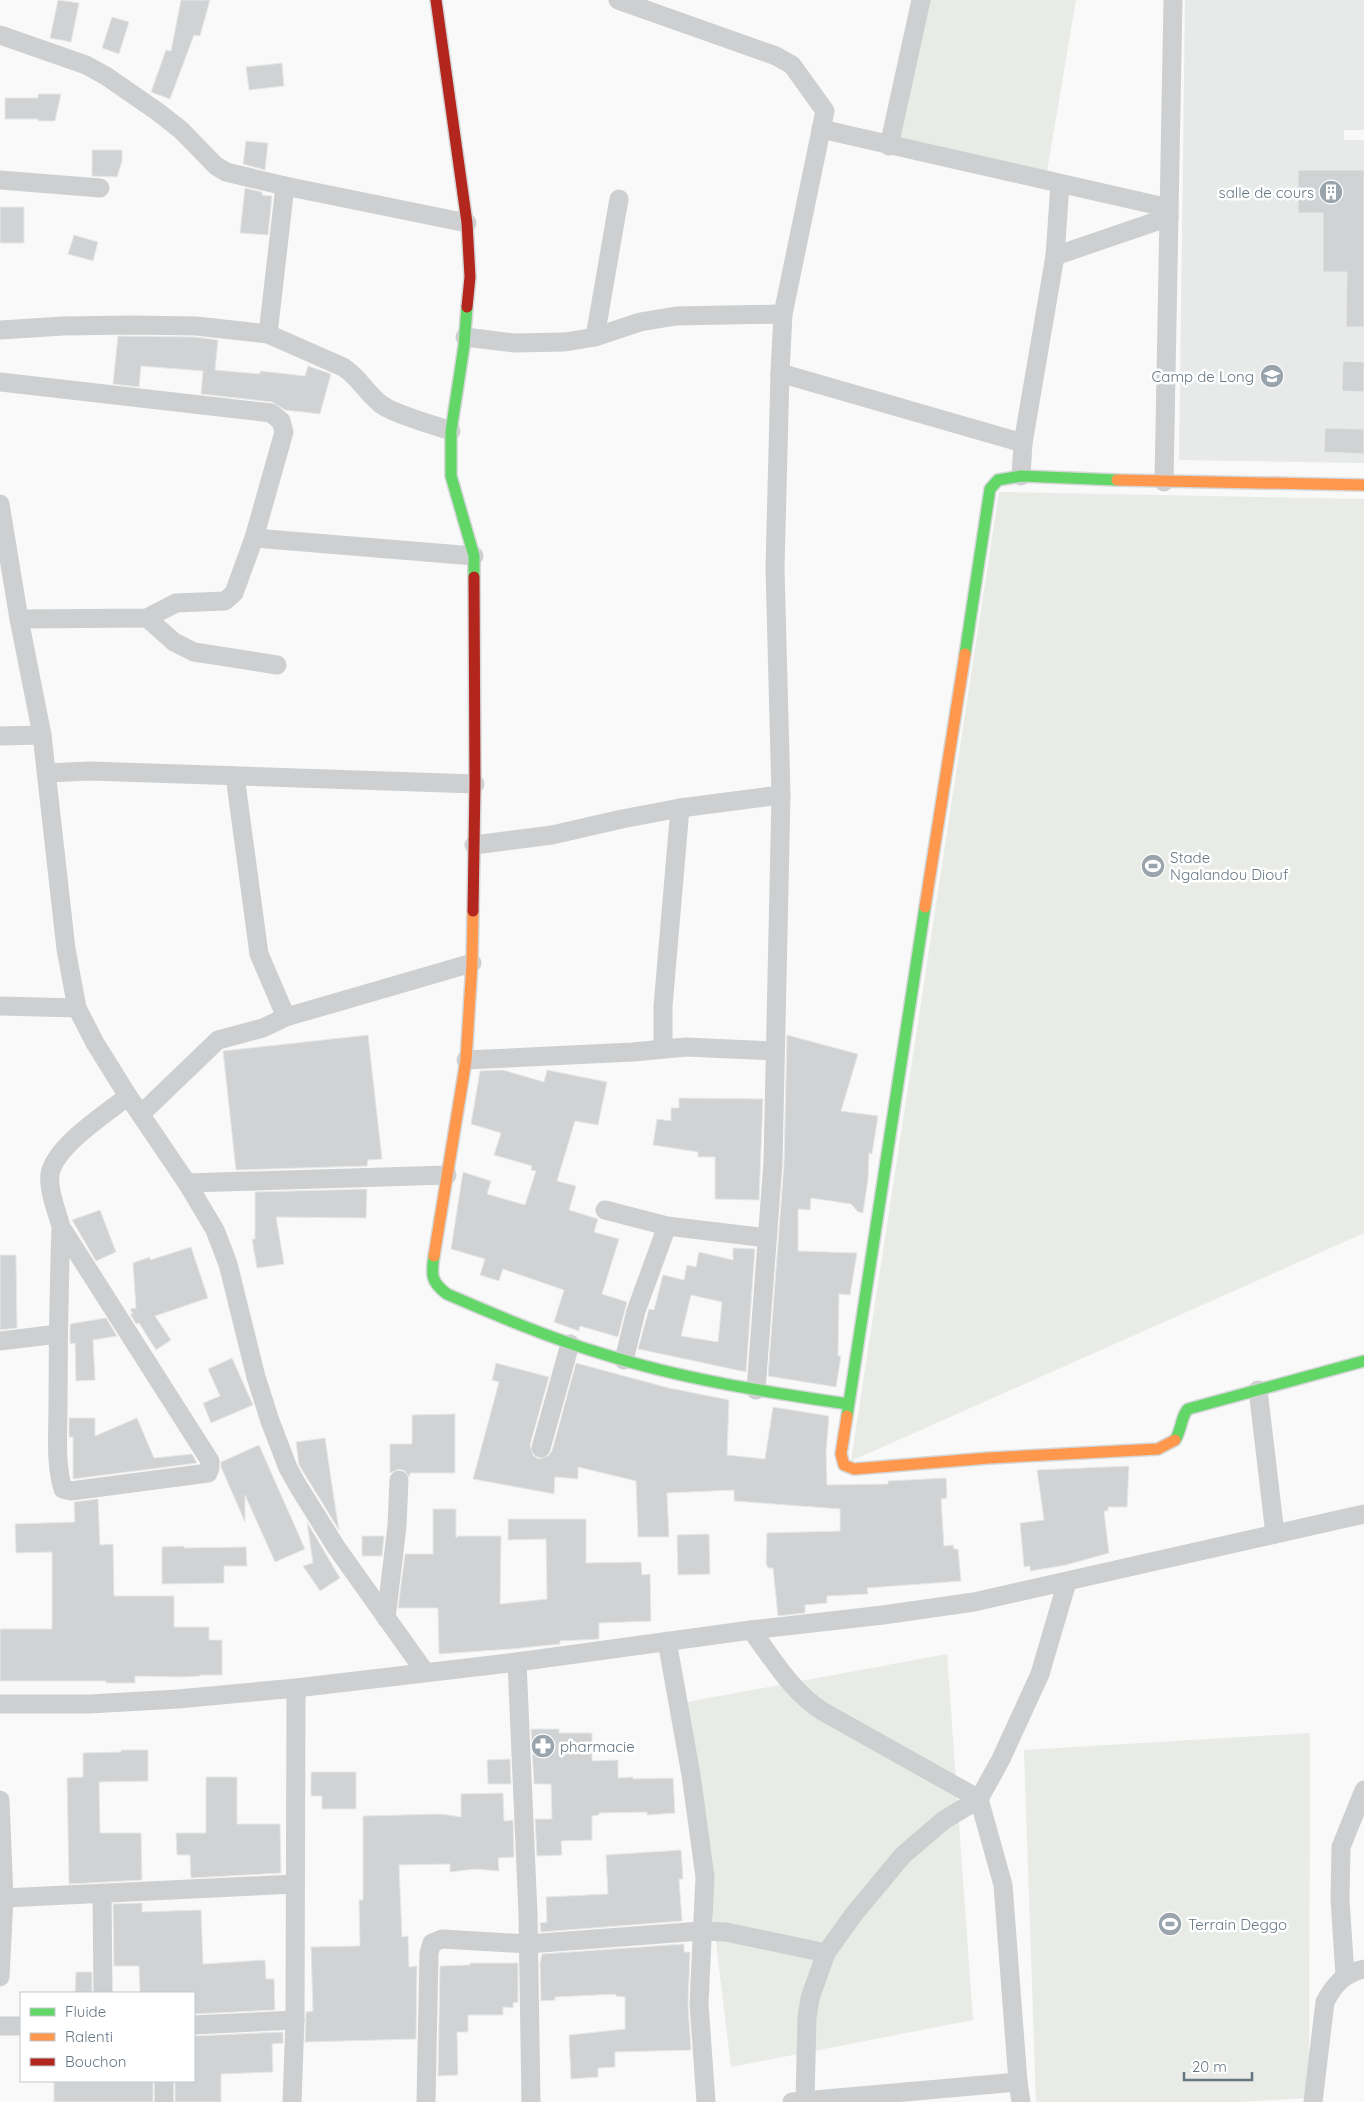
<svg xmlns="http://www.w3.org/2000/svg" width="1364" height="2102" viewBox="0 0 1364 2102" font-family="Quicksand,sans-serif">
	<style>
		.built { fill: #e8e9e9 }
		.green { fill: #e8ebe6 }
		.building { fill: #d0d2d3; stroke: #e8e8e8; fill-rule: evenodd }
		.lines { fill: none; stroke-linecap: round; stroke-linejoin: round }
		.fast-casing { stroke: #d5d6d7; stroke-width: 14 }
		.slow-casing { stroke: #d5d6d7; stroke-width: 14 }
		.jam-casing { stroke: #d5d6d7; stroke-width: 14 }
		.street { stroke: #cecfd0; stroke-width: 19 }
		.fast { stroke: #63d668; stroke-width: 11 }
		.slow { stroke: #ff974d; stroke-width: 11 }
		.jam { stroke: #b3261e; stroke-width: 11 }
		.labels { text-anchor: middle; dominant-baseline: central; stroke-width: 5; stroke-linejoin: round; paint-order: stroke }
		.poi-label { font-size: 15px; fill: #657683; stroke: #fff; text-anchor: start }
	</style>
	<rect width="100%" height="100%" fill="#f9f9f9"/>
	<path class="built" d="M1185 0H1364V130H1344V140H1364V463L1179 460Z"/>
	<g class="green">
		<path d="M919 0H1076L1046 177 890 143Z"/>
		<path d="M999 492 1364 499V1233L851 1461Z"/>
		<path d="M947 1654 973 2020 731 2067 687 1702Z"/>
		<path d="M1310 1733 1309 2098 1237 2102H1036L1024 1750Z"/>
	</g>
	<g class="building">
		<path d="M58 0 79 3 71 42 50 38Z"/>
		<path d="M181 0H210L200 36 194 35 170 99 151 92 166 50 171 51Z"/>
		<path d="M112 17 129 22 119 54 102 48Z"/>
		<path d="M282 63 284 86 249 90 246 67Z"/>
		<path d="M38 94H61L55 121H38V119H5V98H38Z"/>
		<path d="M246 141 268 143 265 170 243 164Z"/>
		<path d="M92 150H122V161L117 177 92 176Z"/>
		<path d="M1298 170H1364V327H1346L1347 272H1323V213H1298Z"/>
		<path d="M245 188 262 192V195L272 196 268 235 240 233Z"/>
		<rect x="0" y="207" width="24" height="36"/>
		<path d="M74 235 98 242 93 261 68 254Z"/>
		<path d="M118 336 195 337 218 340 215 370 260 374V371L305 376 308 366 331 374 320 414 285 410 272 402 201 394 203 371 141 366 139 387 113 384Z"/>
		<path d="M1343 361 1364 362V392L1342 391Z"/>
		<path d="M1325 428 1364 429V454L1324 452Z"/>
		<path d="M368 1035 382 1159 368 1160 367 1166 236 1170 223 1051Z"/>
		<path d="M787 1035 858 1054 841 1111 878 1116 872 1154 869 1153 868 1179 863 1213 858 1212 851 1204 811 1198 810 1210 798 1209V1251L857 1253 850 1295 839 1294 838 1356H841L836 1387 768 1376 784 1163Z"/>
		<path d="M503 1070 544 1082 547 1070 607 1082 598 1125 575 1121 557 1181 576 1186 569 1210 598 1219 594 1232 619 1239 602 1294 627 1302 618 1337 580 1326 579 1331 554 1322 564 1290 503 1269 499 1281 480 1275 485 1259 451 1249 463 1172 491 1181 487 1194 525 1205 536 1171 531 1170 532 1166 494 1155 501 1133 471 1124 480 1071Z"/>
		<path d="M679 1098 763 1099 759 1200 715 1199V1157H698V1152L653 1145 657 1119 671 1121V1108H679Z"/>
		<path d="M367 1189 366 1218 276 1217 284 1264 257 1268 252 1239H255V1192Z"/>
		<path d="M100 1210 116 1252 96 1261 72 1220Z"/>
		<path d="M191 1247 208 1298 155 1316 171 1340 156 1350 139 1323 136 1324 130 1314H133L130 1309 136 1308 133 1263 150 1257V1260Z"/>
		<path d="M733 1248 755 1249 746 1372 638 1349 649 1309 654 1310 663 1275 684 1280 687 1265 696 1267 699 1252 733 1260ZM691 1295 722 1302 718 1342 681 1336Z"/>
		<path d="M0 1255H16L17 1328 0 1330Z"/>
		<path d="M106 1318 117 1336 93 1340 95 1380 76 1381 75 1343 70 1344V1324Z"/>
		<path d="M232 1358 253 1405 211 1423 203 1403 220 1396 208 1369Z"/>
		<path d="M496 1363 549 1377 530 1445 533 1455 538 1459 548 1456 552 1451 576 1363 669 1388 729 1400 727 1455 765 1459 773 1407 829 1416 826 1452 827 1485 888 1484V1481L946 1478 947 1498 941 1499 944 1546 953 1545 954 1549H958L961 1581 867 1588 868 1594 827 1596V1603L805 1605V1613L778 1616 773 1568H768L766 1563 767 1533 840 1531V1509L734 1501V1490L667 1493 669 1537H638L636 1481 578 1467V1479L555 1477 554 1494 473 1479 499 1382 492 1380Z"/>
		<path d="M455 1414V1473H410L409 1477 405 1471 399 1469 390 1473V1444H412V1415Z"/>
		<path d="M69 1418H95V1436L137 1418 154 1458 192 1454 197 1463 73 1479V1437H69Z"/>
		<path d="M325 1438 331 1479 339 1530 299 1465 296 1442Z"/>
		<path d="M259 1445 305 1549 275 1562 245 1495V1522L221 1467V1462Z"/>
		<path d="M1129 1466 1127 1507H1108V1511H1104L1109 1553 1066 1565 1030 1571V1566L1024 1567 1020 1523 1044 1520 1037 1470Z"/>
		<path d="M98 1499 100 1545 113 1544 114 1596H174V1627H209V1640H222V1675H200V1676L183 1677 135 1676V1683H106V1681H0V1629H52V1552L16 1553 15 1524 75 1522 74 1502Z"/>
		<path d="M433 1509H456V1538L458 1536H501L500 1604 547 1599 546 1539 508 1540V1519H586V1563L641 1562 642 1575 650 1574 651 1621 599 1623V1639L560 1641V1644L511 1649 439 1654 438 1608H398L405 1554H433Z"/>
		<path d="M307 1522 340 1578 320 1591 303 1566 313 1563Z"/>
		<path d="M709 1534 710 1574 678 1575 677 1535Z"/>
		<path d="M362 1536H384L382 1556H362Z"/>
		<path d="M184 1546V1548L246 1547 247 1566H224V1583L162 1584V1547Z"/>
		<path d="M531 1729H559V1733H592V1761L618 1760V1778L633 1777V1779L673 1778 675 1813 647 1815V1812L599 1813V1815L592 1816V1840L561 1841 562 1855 537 1856 535 1819H552L551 1784H534Z"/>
		<path d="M121 1750H148V1781L99 1782 100 1833H141L142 1880 69 1884 67 1778 83 1777V1753L121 1752Z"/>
		<path d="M510 1759 511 1784H488L487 1760Z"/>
		<path d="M311 1772H356V1809H322V1796H311Z"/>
		<path d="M206 1777H237V1824H280L281 1873 191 1878 190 1855H177L176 1833H206Z"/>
		<path d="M503 1793 504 1821 513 1820 514 1857 498 1858 499 1871 475 1869 450 1872V1864L399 1865 402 1937 408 1936 409 1967 417 1966 416 2039 305 2042 306 2012 313 2011 311 1947 360 1946 359 1900H363V1816L441 1814 461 1817V1794Z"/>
		<path d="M681 1850 683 1879H679L682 1921 541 1932 540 1923 547 1922 546 1897 608 1894 606 1855Z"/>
		<path d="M142 1903V1912L201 1910 203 1964 265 1960 266 1979H274L275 2010 194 2014V1993H140L139 1966H114L113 1904Z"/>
		<path d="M684 1944V1952H690L688 2004 691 2050 615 2052V2067L598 2068V2077L571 2079 569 2035 625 2029V1997L616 1996V1994L555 1997V2000L541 2001 540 1963 542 1954Z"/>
		<path d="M470 1963H518V2002L513 2003V2008L503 2007V2015H468V2032H457L458 2075 438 2076 440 1966 470 1965Z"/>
		<path d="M76 1972H92V1993H75Z"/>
		<path d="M283 2032V2043L272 2044 273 2072 221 2074V2102H175V2081H194V2036Z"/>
		<rect x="54" y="2081" width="99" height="21"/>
	</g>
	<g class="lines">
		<g class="fast-casing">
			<g id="fast">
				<path d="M467 307 464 346 451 431V476L474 556V577"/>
				<path d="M965 654 990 489 998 480 1021 476 1117 480"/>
				<path d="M434 1256C431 1275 431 1282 447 1294 498 1316 549 1338 603 1354 682 1379 766 1392 848 1404"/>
				<path d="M847 1416 925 907"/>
				<path d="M1175 1440C1182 1430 1180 1418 1188 1409L1364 1361"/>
			</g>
		</g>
		<g class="slow-casing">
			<g id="slow">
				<path d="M1117 480 1364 485"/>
				<path d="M925 907 965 654"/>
				<path d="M434 1256 466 1060 472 963 473 911"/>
				<path d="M847 1416 841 1454 844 1465 854 1469 989 1458 1158 1449 1175 1440"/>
			</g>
		</g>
		<g class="jam-casing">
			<g id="jam">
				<path d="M436 0 467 223 470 277 467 307"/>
				<path d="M473 911 475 784 474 577"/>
			</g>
		</g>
		<g class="street">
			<path d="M618 0 776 56 792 65 825 111 783 314 780 373 775 568 781 795 773 1162 756 1390"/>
			<path d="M0 35 86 65 106 76 158 112 181 130 216 166 226 172 285 186 467 223"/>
			<path d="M821 129 1169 208"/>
			<path d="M889 146 921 0"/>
			<path d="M0 180 100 188"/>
			<path d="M1055 256 1169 217"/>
			<path d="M0 330 63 326 131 325 196 326 268 334 343 367C359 377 367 394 382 405 396 415 434 425 451 431"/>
			<path d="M268 334 285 186"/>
			<path d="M465 337 514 343 565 342 595 337 640 322 676 316 783 314"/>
			<path d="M595 337 619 199"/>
			<path d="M780 373 1023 443"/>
			<path d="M0 382 271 413 281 421 284 432 254 538 234 593 225 601 176 603 147 618 19 619"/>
			<path d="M1021 476 1023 443 1055 256 1060 184"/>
			<path d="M1164 482 1173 0"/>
			<path d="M0 504 19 619 42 735 66 949 77 1008 95 1043 128 1096 187 1183 215 1230 228 1264 256 1377 270 1421 288 1468 298 1486 336 1547 425 1672"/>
			<path d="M254 538 474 556"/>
			<path d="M147 618 174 642 194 652 277 665"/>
			<path d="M0 736 42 735"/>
			<path d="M47 773 90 771 475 784"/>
			<path d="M235 776 259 954 286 1017"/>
			<path d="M474 845 552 835 622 819 680 808 781 795"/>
			<path d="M0 1006 77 1008"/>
			<path d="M663 1048V1006L680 808"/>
			<path d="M466 1060 633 1052 686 1047 775 1051"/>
			<path d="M141 1114 218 1040 263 1028 286 1017 472 963"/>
			<path d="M187 1183 447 1175"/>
			<path d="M605 1210 667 1226 767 1238"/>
			<path d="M61 1227C59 1286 58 1345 58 1405 58 1432 55 1463 63 1489L71 1491 208 1473 210 1468V1461L61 1227C57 1211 48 1191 50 1174 55 1146 106 1114 128 1096"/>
			<path d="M0 1341 58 1334"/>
			<path d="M624 1360 636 1311 667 1226"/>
			<path d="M1258 1390 1275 1534"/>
			<path d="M541 1448 570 1344"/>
			<path d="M386 1618 397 1526 399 1480"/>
			<path d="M751 1630C773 1659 791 1691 822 1711L979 1799 944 1820 903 1855 854 1914 826 1953 810 1998 807 2018 805 2101"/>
			<path d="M667 1641 691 1775 705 1877 699 2004 706 2102"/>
			<path d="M517 1662 528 1914 531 2102"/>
			<path d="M0 1704H89L178 1699 296 1688 517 1662 751 1630 883 1615 974 1602 1364 1514"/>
			<path d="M0 1800 4 1898 0 1977"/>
			<path d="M102 1894 103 1993"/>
			<path d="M4 1898 295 1884"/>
			<path d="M1345 1976 1340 1899 1341 1847 1364 1790"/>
			<path d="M194 2025 295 2020"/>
			<path d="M0 2026H21"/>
			<path d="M164 2102V2081"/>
			<path d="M292 2102 295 2020 296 1688"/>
			<path d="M426 2102 429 1953 432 1943 442 1939 528 1944 701 1931 726 1932 826 1953"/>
			<path d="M792 2102 1018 2082"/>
			<path d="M1021 2102 1018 2082 1003 1885 979 1799 1001 1759 1040 1674 1067 1582"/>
			<path d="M1313 2102 1325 2002C1334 1985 1344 1973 1364 1969"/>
		</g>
		<use href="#fast" class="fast"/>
		<use href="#slow" class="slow"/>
		<use href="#jam" class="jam"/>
	</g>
	<defs>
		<g id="building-disc" transform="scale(1.25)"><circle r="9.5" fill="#99a4ac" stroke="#fff"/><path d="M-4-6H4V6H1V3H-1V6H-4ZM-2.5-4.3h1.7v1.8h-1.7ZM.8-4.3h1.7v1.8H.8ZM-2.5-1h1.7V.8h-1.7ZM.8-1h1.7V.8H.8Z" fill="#fff"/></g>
		<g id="school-disc" transform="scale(1.25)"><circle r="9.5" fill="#99a4ac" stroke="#fff"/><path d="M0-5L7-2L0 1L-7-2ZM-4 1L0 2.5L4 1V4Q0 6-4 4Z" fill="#fff"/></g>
		<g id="stadium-disc" transform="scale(1.25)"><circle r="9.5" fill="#99a4ac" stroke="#fff"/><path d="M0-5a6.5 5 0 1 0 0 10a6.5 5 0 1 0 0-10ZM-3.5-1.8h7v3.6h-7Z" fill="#fff"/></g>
		<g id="pharmacy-disc" transform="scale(1.25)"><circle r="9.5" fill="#99a4ac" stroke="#fff"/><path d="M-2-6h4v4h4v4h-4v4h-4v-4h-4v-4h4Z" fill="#fff"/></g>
	</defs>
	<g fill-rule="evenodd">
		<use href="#building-disc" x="1331" y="192"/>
		<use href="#school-disc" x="1272" y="376"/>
		<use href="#stadium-disc" x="1153" y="866"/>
		<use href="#pharmacy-disc" x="543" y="1746"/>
		<use href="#stadium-disc" x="1170" y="1924"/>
	</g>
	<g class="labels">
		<g class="poi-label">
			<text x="1314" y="192" text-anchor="end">salle de cours</text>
			<text x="1254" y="376" text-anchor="end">Camp de Long</text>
			<text x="1170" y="857">Stade<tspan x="1170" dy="17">Ngalandou Diouf</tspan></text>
			<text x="560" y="1746">pharmacie</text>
			<text x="1188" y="1924">Terrain Deggo</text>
		</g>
	</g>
	<rect x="20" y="1992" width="175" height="90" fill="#ffffff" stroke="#c1c8cd"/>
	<rect x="30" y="2008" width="25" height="8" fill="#63d668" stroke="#c1c8cd"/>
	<text x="65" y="2017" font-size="15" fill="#657683">Fluide</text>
	<rect x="30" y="2033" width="25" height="8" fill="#ff974d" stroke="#c1c8cd"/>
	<text x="65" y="2042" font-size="15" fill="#657683">Ralenti</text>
	<rect x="30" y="2058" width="25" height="8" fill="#b3261e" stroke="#c1c8cd"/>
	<text x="65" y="2067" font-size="15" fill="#657683">Bouchon</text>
	<path d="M1184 2072v8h68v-8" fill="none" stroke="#657683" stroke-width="2.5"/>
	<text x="1192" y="2072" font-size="15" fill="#657683" stroke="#ffffff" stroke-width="4" paint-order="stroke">20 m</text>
</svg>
